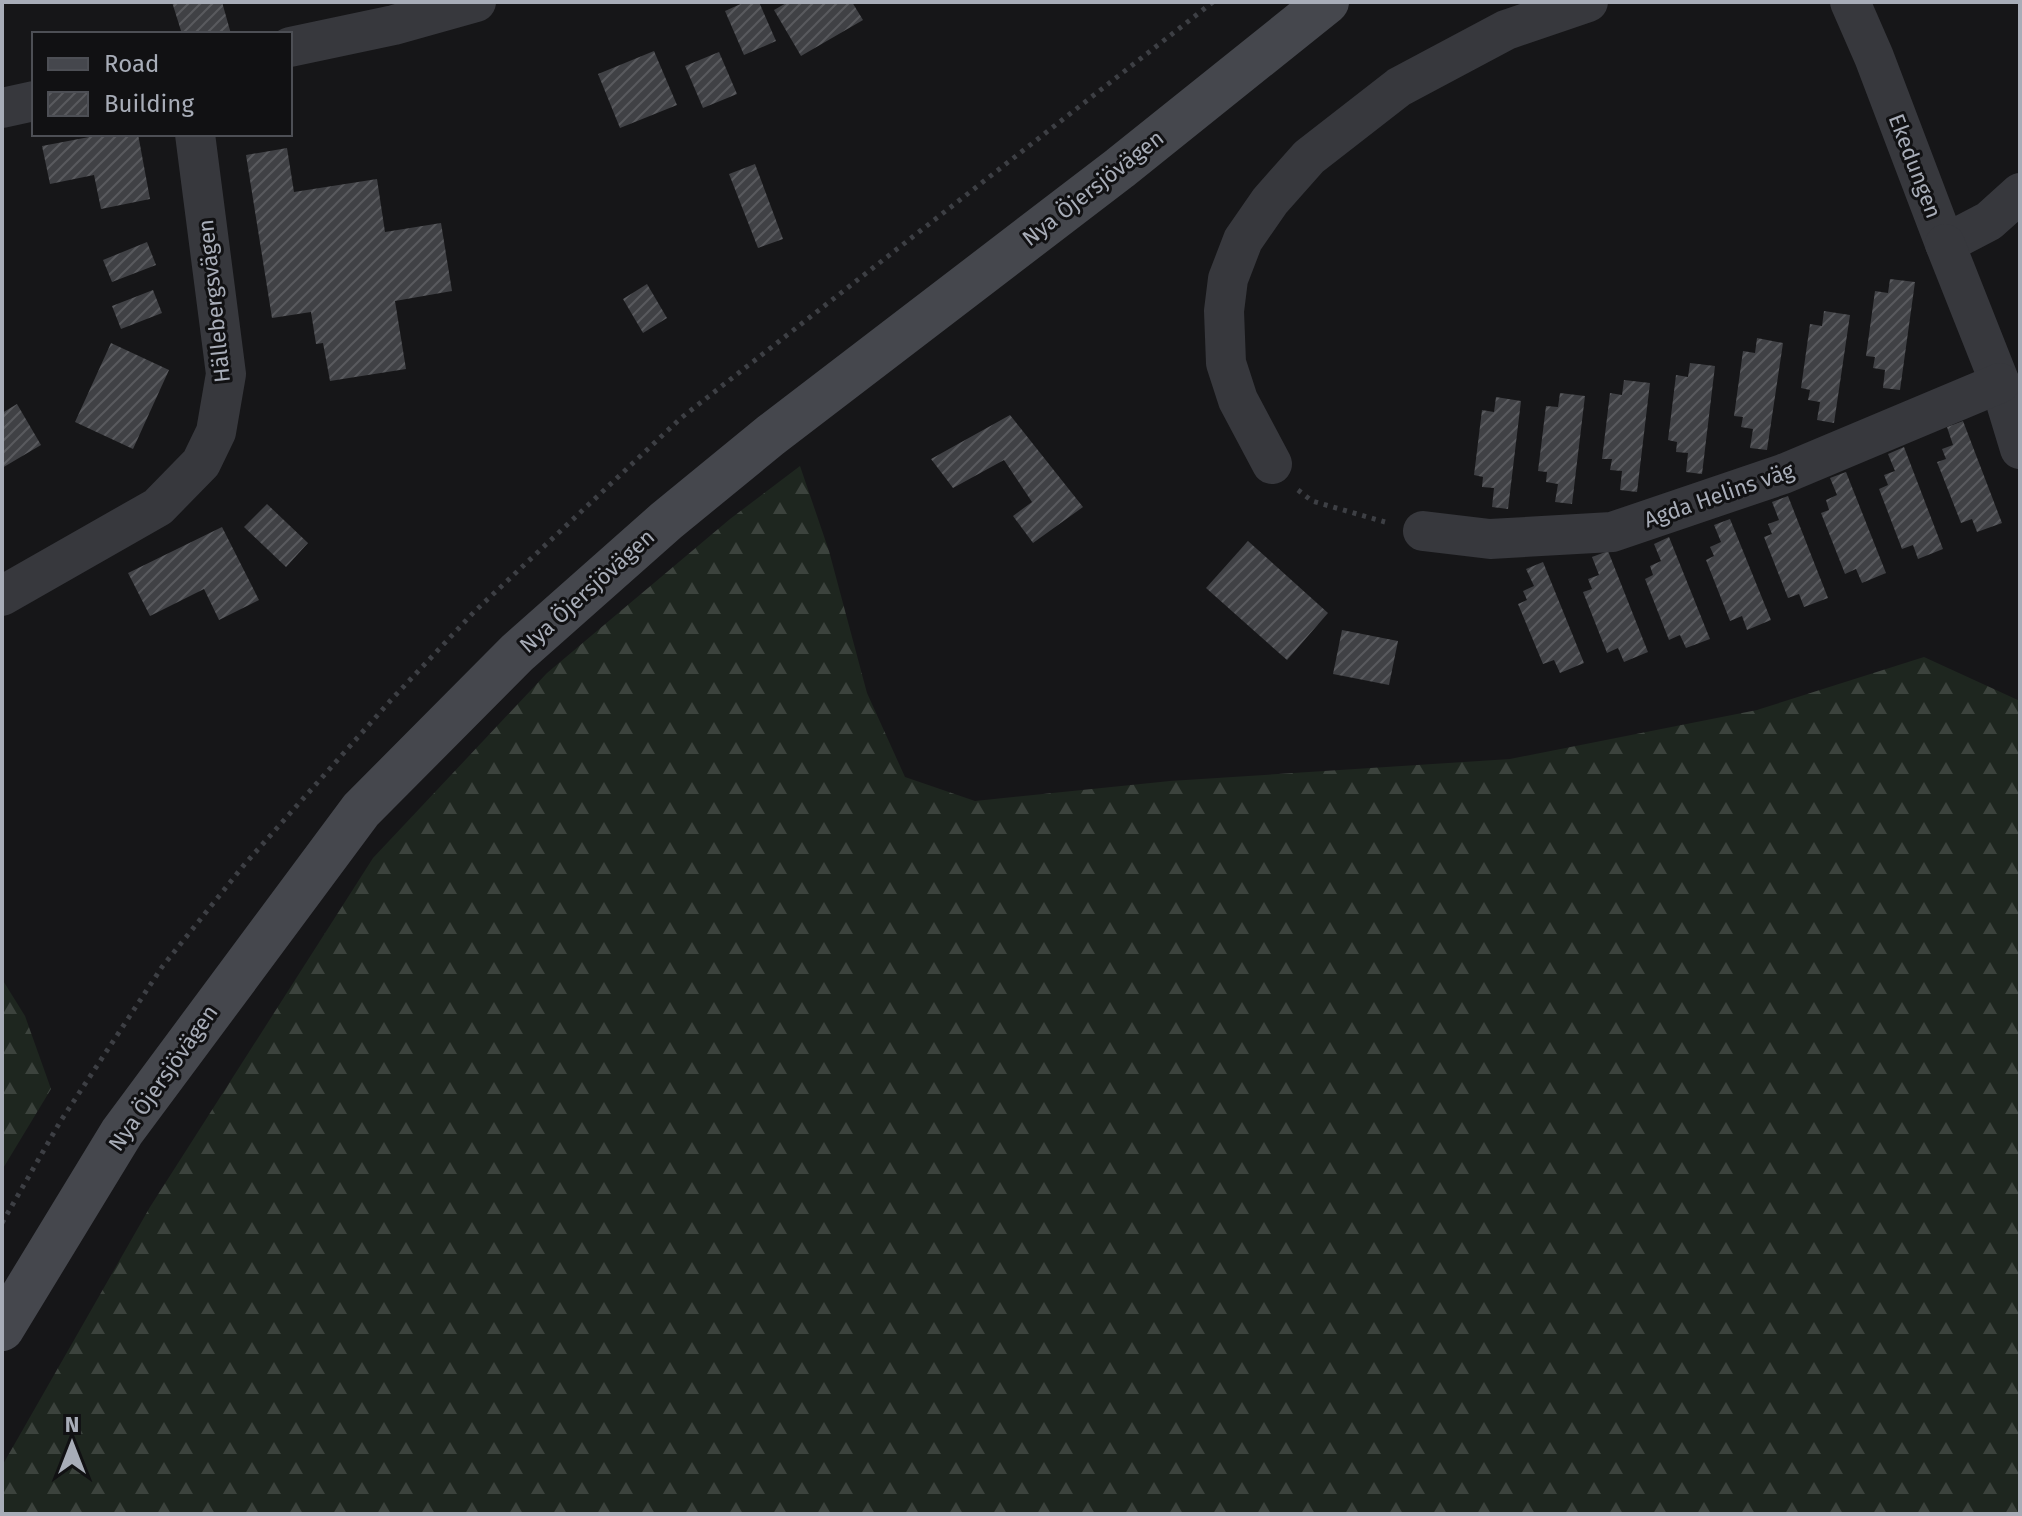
<svg xmlns="http://www.w3.org/2000/svg" width="2022" height="1516" viewBox="0 0 2022 1516" font-family="'Fira Sans',sans-serif">
	<style>
		.forest { fill: url(#forest-firs) }
		.building { fill: url(#building-hatch) }
		.lines { fill: none; stroke-linecap: round; stroke-linejoin: round }
		.path { stroke: #3d3f44; stroke-width: 5; stroke-dasharray: 4 6; stroke-linecap: butt }
		.street { stroke: #37383d; stroke-width: 40 }
		.secondary { stroke: #45474d; stroke-width: 44 }
		.labels { text-anchor: middle; dominant-baseline: central; stroke-width: 6; stroke-linejoin: round; paint-order: stroke }
		.street-label { font-size: 22px; fill: #a8adb8; stroke: #111113 }
	</style>
	<defs>
		<pattern id="forest-firs" width="22" height="20" patternUnits="userSpaceOnUse" patternTransform="scale(2)"><rect width="22" height="20" fill="#1e261f"/><path d="M5 1l3.5 6h-7zM16 11l3.5 6h-7z" fill="#3c433d"/></pattern>
		<pattern id="building-hatch" width="6" height="6" patternUnits="userSpaceOnUse" patternTransform="scale(2)"><rect width="6" height="6" fill="#404145"/><path d="M-1 1l2-2M0 6l6-6M5 7l2-2" fill="none" stroke="#595a5e"/></pattern>
	</defs>
	<rect width="100%" height="100%" fill="#161618"/>
	<g class="forest">
		<path d="M800 466 829 551 867 693 905 777 975 801 1170 781 1510 759 1757 710 1924 657 2020 701V1514H2V1466L150 1207 373 858 547 673 730 519Z"/>
		<path d="M2 979 25 1016 51 1089 2 1170Z"/>
	</g>
	<g class="building">
		<path d="M172 2H222L231 34H182Z"/>
		<path d="M745 2H759L776 41 744 55 725 11Z"/>
		<path d="M788 2H852L863 20 801 56 774 10Z"/>
		<path d="M654 51 677 105 620 128 598 74Z"/>
		<path d="M719 52 737 94 703 108 685 66Z"/>
		<path d="M105 134H138L150 199 101 209 94 175 50 184 42 146Z"/>
		<path d="M287 148 294 192 377 179 385 232 441 223 452 291 395 301 406 369 330 381 323 343 316 344 311 312 272 318 246 155Z"/>
		<path d="M755 164 783 239 758 248 729 174Z"/>
		<path d="M147 242 156 265 112 282 103 260Z"/>
		<path d="M1890 279 1915 282 1900 390 1883 388 1885 370 1873 368 1875 357 1866 356 1875 291 1888 293Z"/>
		<path d="M647 284 667 318 643 333 623 299Z"/>
		<path d="M153 290 162 313 121 329 112 306Z"/>
		<path d="M1824 311 1850 315 1834 423 1817 420 1820 402 1808 400 1810 390 1801 388 1810 324 1822 326Z"/>
		<path d="M1757 338 1783 343 1767 450 1750 448 1753 429 1741 427 1743 417 1734 416 1743 351 1755 353Z"/>
		<path d="M111 343 169 370 133 449 75 422Z"/>
		<path d="M1690 363 1715 366 1702 474 1686 472 1688 453 1676 452 1677 442 1668 440 1676 375 1688 377Z"/>
		<path d="M1624 380 1650 383 1637 492 1620 490 1622 471 1610 470 1612 459H1602L1610 393 1622 395Z"/>
		<path d="M1560 393 1585 396 1572 504 1555 502 1558 484 1546 482 1547 472 1538 471 1546 406 1558 407Z"/>
		<path d="M1496 397 1521 401 1508 509 1492 507 1494 488 1482 487 1483 477 1474 475 1482 410 1494 412Z"/>
		<path d="M17 404 41 445 2 468V413Z"/>
		<path d="M1010 415 1083 507 1033 543 1013 516 1032 502 1004 460 953 488 931 459Z"/>
		<path d="M1963 421 2002 523 1977 532 1972 519 1961 523 1937 462 1946 459 1942 449 1953 445 1947 427Z"/>
		<path d="M1904 447 1943 549 1918 559 1913 545 1902 549 1879 489 1888 485 1884 475 1895 471 1888 454Z"/>
		<path d="M1846 472 1886 573 1862 583 1856 569 1845 574 1821 513 1829 510 1826 500 1837 495 1830 478Z"/>
		<path d="M1788 496 1828 598 1804 607 1799 594 1788 598 1764 537 1772 534 1768 524 1779 520 1772 502Z"/>
		<path d="M267 504 308 543 286 567 244 527Z"/>
		<path d="M1730 519 1771 620 1747 630 1742 616 1730 621 1706 560 1714 556 1710 547 1721 542 1714 525Z"/>
		<path d="M222 527 259 600 219 620 204 589 150 616 128 573Z"/>
		<path d="M1669 537 1710 639 1686 648 1680 635 1669 640 1645 579 1653 575 1650 566 1661 561 1654 544Z"/>
		<path d="M1248 541 1328 613 1287 660 1206 588Z"/>
		<path d="M1608 551 1648 652 1624 662 1618 648 1607 653 1583 592 1592 589 1588 579 1599 575 1592 557Z"/>
		<path d="M1543 562 1584 663 1560 673 1554 660 1543 664 1518 604 1527 600 1523 591 1534 586 1526 569Z"/>
		<path d="M1342 630 1398 641 1389 685 1333 674Z"/>
	</g>
	<g class="lines">
		<g class="path">
			<path d="M1298 490 1312 501 1385 522"/>
			<path d="M2 1223 60 1122 162 967 244 865 391 700 474 612 681 418 1213 2"/>
		</g>
		<g class="street">
			<path d="M1850 2 1874 57 1945 244 1989 221 2020 193"/>
			<path d="M290 47 394 25 476 2"/>
			<path d="M2 108 34 101"/>
			<path d="M1945 244 2000 383 2020 449"/>
			<path d="M1272 464 1238 400 1226 363 1224 311 1228 279 1243 240 1270 201 1309 157 1399 87 1506 30 1588 2"/>
			<path d="M1423 531 1490 539 1612 532 1783 474 2000 383"/>
			<path d="M2 596 158 507 201 463 216 432 226 374 195 134"/>
		</g>
		<path class="secondary" d="M2 1329 122 1132 361 810 517 653 666 521 771 435 1120 168 1327 2"/>
	</g>
	<g class="labels">
		<g class="street-label">
			<text transform="translate(1915 166) rotate(69)">Ekedungen</text>
			<text transform="translate(1093 188) rotate(-38)">Nya Öjersjövägen</text>
			<text transform="translate(214 301) rotate(-96)">Hällebergsvägen</text>
			<text transform="translate(1719 495) rotate(-19)">Agda Helins väg</text>
			<text transform="translate(587 591) rotate(-42)">Nya Öjersjövägen</text>
			<text transform="translate(163 1078) rotate(-55)">Nya Öjersjövägen</text>
		</g>
	</g>
	<rect width="2022" height="1516" fill="none" stroke="#a8adb8" stroke-width="8"/>
	<rect x="32" y="32" width="260" height="104" fill="#111113" stroke="#4d4f55" stroke-width="2"/>
	<rect x="48" y="58" width="40" height="12" fill="#45474d" stroke="#4d4f55" stroke-width="2"/>
	<text x="104" y="72" font-size="24" fill="#a8adb8">Road</text>
	<rect x="48" y="92" width="40" height="24" fill="url(#building-hatch)" stroke="#4d4f55" stroke-width="2"/>
	<text x="104" y="112" font-size="24" fill="#a8adb8">Building</text>
	<g transform="translate(72 1444)" stroke="#111113" stroke-width="6" paint-order="stroke">
	<path d="M0-6L14 30L0 20L-14 30Z" fill="#a8adb8"/>
	<text y="-12" font-size="22" font-weight="bold" text-anchor="middle" fill="#a8adb8">N</text>
	</g>
</svg>
